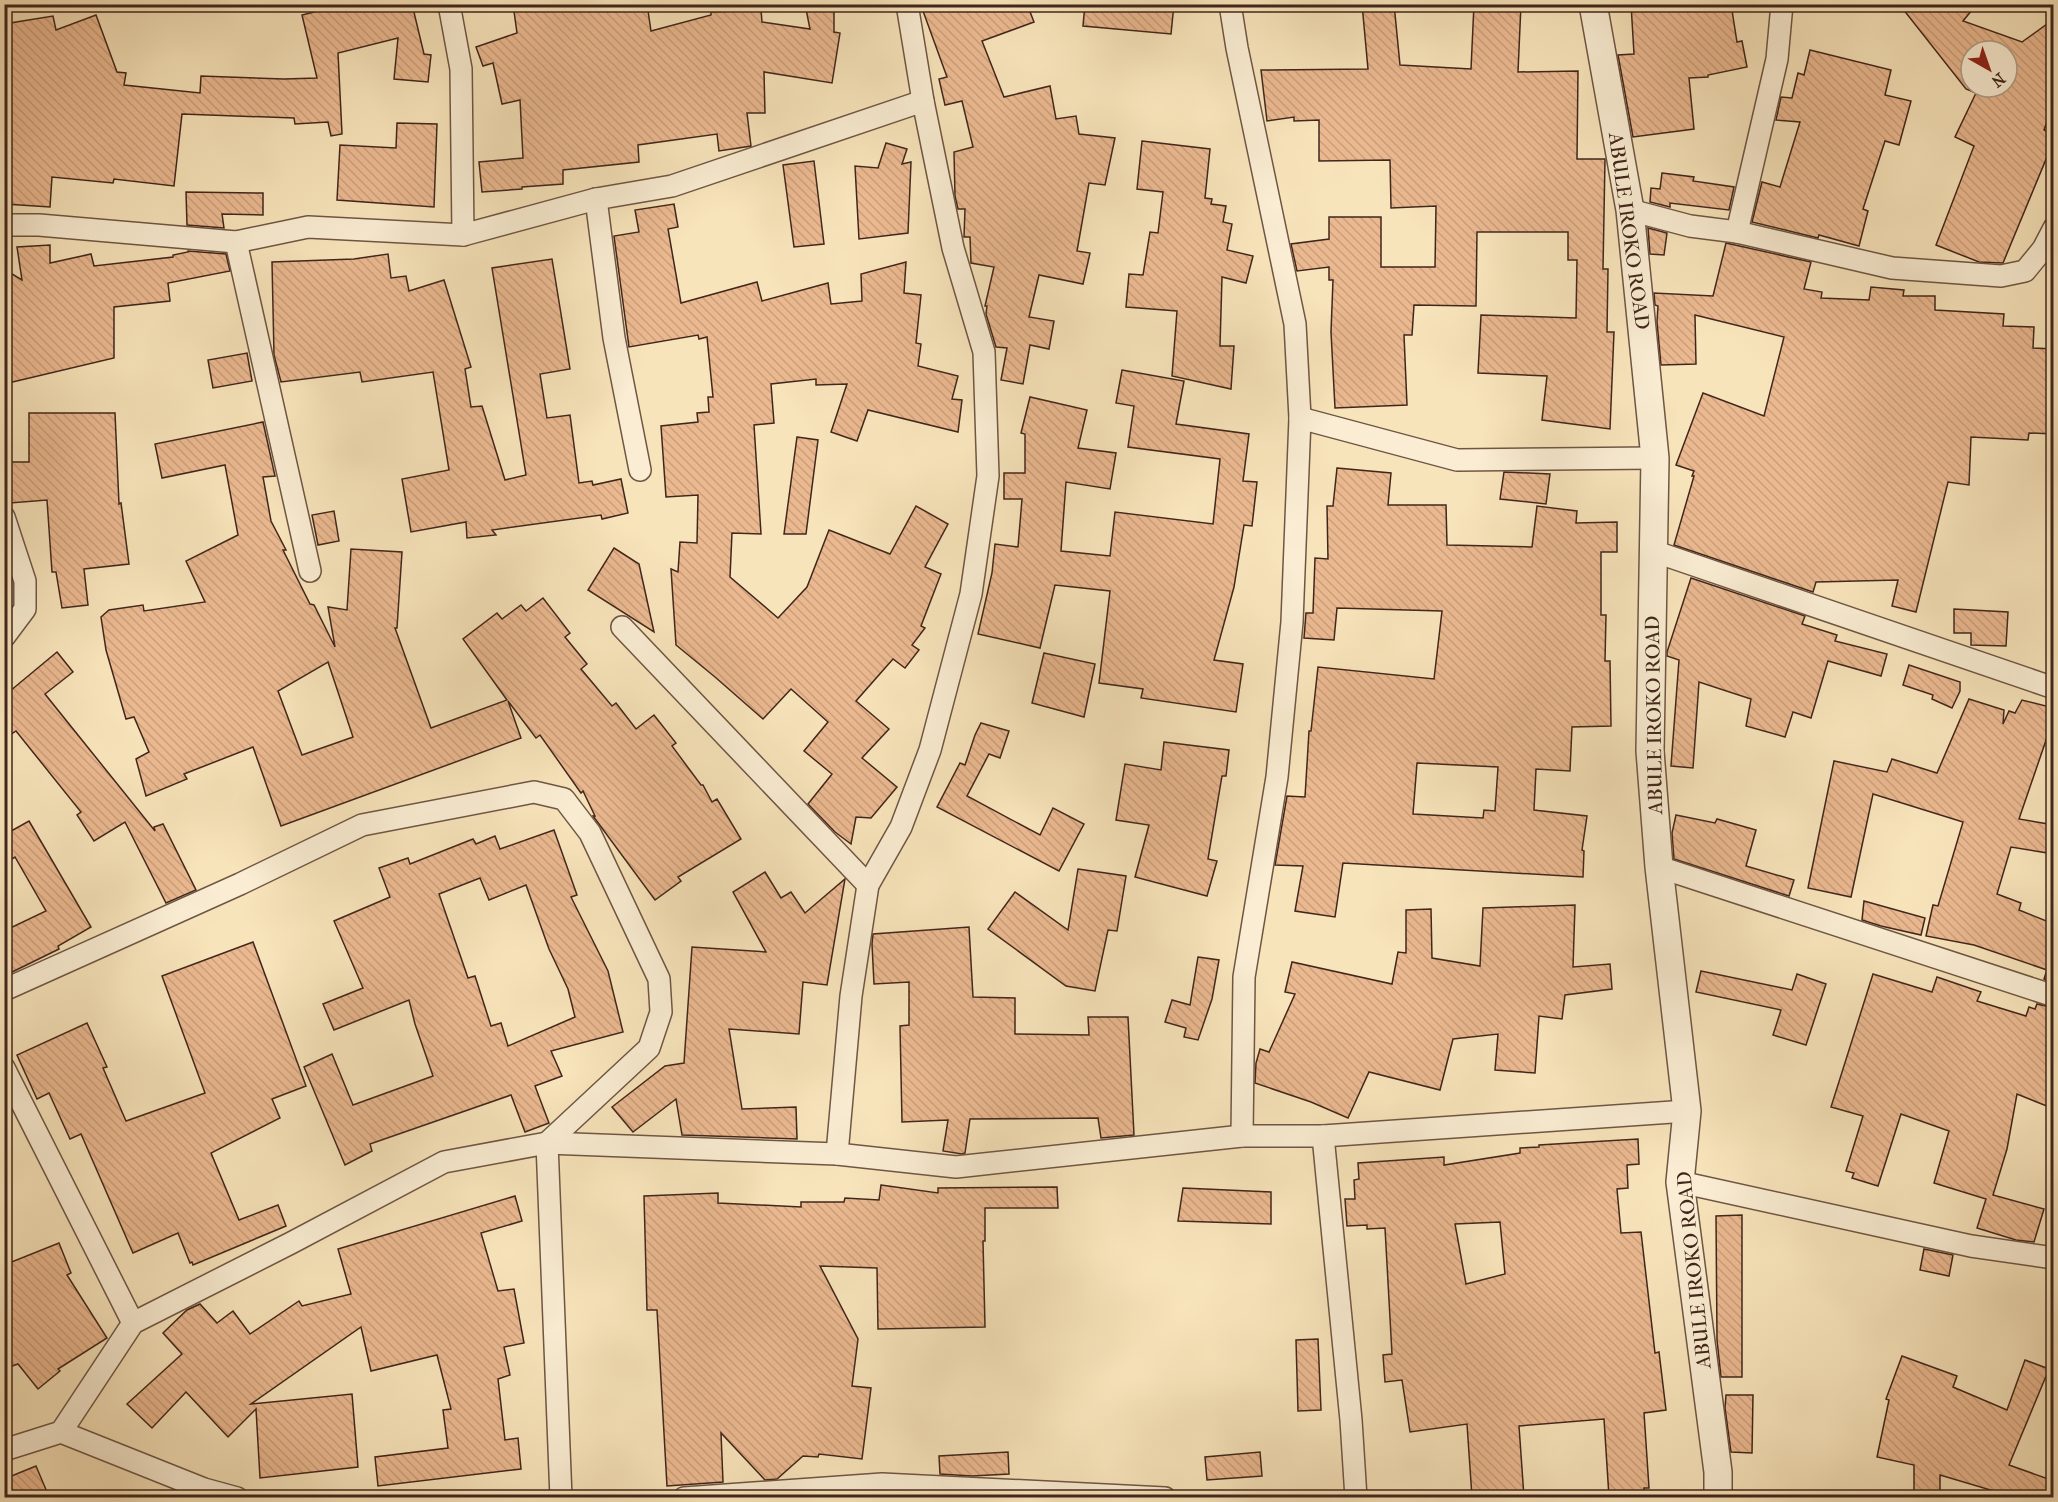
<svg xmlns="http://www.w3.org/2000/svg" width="2058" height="1502" viewBox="0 0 2058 1502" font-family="'IM FELL French Canon',serif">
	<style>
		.building { fill: url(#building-back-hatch); stroke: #41261c; stroke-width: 1.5; fill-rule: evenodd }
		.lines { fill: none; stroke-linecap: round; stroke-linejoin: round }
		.minor-casing { stroke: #6f5644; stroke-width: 24 }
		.tertiary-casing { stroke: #6f5644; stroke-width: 30 }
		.minor { stroke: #faedd3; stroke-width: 21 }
		.tertiary { stroke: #faedd3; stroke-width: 27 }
		.labels { text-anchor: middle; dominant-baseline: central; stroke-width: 4.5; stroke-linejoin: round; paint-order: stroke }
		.street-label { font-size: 20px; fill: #41261c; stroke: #faedd3 }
	</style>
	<defs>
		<pattern id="building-back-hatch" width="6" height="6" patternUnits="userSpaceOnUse" patternTransform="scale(1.5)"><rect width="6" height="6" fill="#ebb990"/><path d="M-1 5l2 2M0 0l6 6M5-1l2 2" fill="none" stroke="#cb9f7c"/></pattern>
	</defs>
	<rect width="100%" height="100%" fill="#f8e4bb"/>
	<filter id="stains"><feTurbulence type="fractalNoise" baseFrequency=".00333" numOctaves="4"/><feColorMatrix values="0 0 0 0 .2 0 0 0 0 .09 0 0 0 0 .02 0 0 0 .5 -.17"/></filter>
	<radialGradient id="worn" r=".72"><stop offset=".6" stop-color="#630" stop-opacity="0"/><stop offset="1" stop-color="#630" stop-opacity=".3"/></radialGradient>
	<g class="building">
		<path d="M346 4H412L424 54 431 55 428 82 394 79 398 38 338 53 342 134 331 136 328 122 295 124 294 118 182 114 174 186 114 179 113 183 52 177 50 207 5 204 8 168 4 167V24L53 16 56 30 96 15 117 72 126 73 124 85 200 93 201 76 284 79 317 78 302 15Z"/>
		<path d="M513 4H647L651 31 711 15V12L761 10 762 22 810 29 805 4H834V32L840 33 832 83 764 72 765 113H747L751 146 719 151 717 134 638 145 639 162 563 170V184L522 187V189L482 192 479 162 523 158 520 100 502 104 493 63 483 66 476 47 517 33Z"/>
		<path d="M940 4H1027L1034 22 982 41 1004 97 1050 86 1056 119 1076 116 1079 134 1115 138 1105 185 1089 183 1077 251 1090 253 1083 284 1039 275 1029 317 1054 321 1049 349 1030 345 1023 384 1001 380 1007 348 996 347 986 314 987 306H985L994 267 971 263 970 237H964L965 209H958L955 196 954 152 973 147 962 101 945 105 939 79 947 77 923 11Z"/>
		<path d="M1085 4H1174L1171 34 1083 26Z"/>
		<path d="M1362 4H1394L1400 65 1471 69 1474 4H1521L1518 72 1578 71 1577 159H1605L1603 269H1608L1607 332H1614L1610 429 1542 420 1547 376 1478 373 1481 315 1576 318 1577 260H1568V232H1477L1476 306 1414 305 1412 335H1404L1407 405 1335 408 1331 332 1333 280H1329V267L1297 271 1291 244 1329 239V217H1381V267H1435L1436 206 1391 208 1390 160 1319 161V120L1294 121V117L1267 121 1261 70 1368 69Z"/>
		<path d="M1631 4H1731L1737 42 1742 41 1747 67 1708 75V77L1689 78 1694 129 1633 137 1618 55 1634 54Z"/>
		<path d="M1899 4H1977L1963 21 2022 42 2054 19V103L2044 130 2054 135V140L2003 263 1979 262 1936 245 1974 146 1955 137 1976 93 1966 89ZM1971 51H2007V87H1971Z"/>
		<path d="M1810 50 1891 70 1885 95 1911 101 1899 145 1885 141 1863 209 1868 211 1859 246 1819 235 1818 238 1752 222 1762 182 1780 187 1800 122 1776 120 1781 97 1792 98 1798 73 1804 75Z"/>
		<path d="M397 123 437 124 434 207 337 200 340 145 396 148Z"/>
		<path d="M1142 141 1210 149 1205 198 1212 199 1211 204 1226 206 1223 222 1232 224 1227 250 1253 256 1246 283 1222 277 1220 346H1234L1231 389 1172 376 1177 311 1126 307 1129 274 1143 275 1150 232 1158 233 1163 192 1137 189Z"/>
		<path d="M886 143 907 149 902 164 911 162 908 233 859 239 855 166 878 168Z"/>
		<path d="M814 161 824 244 794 247 783 165Z"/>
		<path d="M1662 173 1694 177 1693 181 1734 187 1729 210 1670 203V207L1650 202 1651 188 1660 189Z"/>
		<path d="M186 192 263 193V215L222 214 224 228 187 225Z"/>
		<path d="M674 204 678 227 668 229 681 303 757 282 762 301 828 283 831 304 862 301 861 274 906 262 904 293 921 295 916 343 921 344 918 366 958 376 952 399 962 400 958 432 868 410 857 441 831 432 847 384 816 385V379L771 384 774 423 754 425 761 534 732 533 730 577 778 618 807 587 829 530 890 554 916 506 948 524 925 567 941 574 921 626 925 628 912 645 919 650 905 668 893 659 856 701 889 729 862 758 897 787 871 818 856 817 851 844 835 832 808 804 832 774 804 751 828 722 791 689 763 719 715 677 676 645 671 569 678 572 680 542 697 543 698 495 666 497 661 426 698 422 697 413 709 412 708 397H713L707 337 699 339 698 335 629 347 614 236 639 232 635 210Z"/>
		<path d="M1648 228 1667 233 1664 255 1650 254Z"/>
		<path d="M1726 243 1811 262 1804 289 1822 292 1821 298 1869 300 1871 287 1904 290 1903 296H1935V310L2004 314 2003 326 2034 327 2033 348 2054 349V434L2029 433 2028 440 1971 437 1969 485 1948 482 1916 612 1892 606 1898 580 1816 582 1813 592 1674 545 1694 476H1692L1694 471 1676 465 1703 393 1764 416 1784 337 1695 315 1696 364 1661 365 1657 322 1658 306 1655 305 1654 293 1713 296Z"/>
		<path d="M50 245V263L91 254 94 266 173 257V255L188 252V251L226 254 230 271 168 283 170 301 114 307V358L4 384V269L22 280 17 247Z"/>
		<path d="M388 254 391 278 406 276 409 291 444 280 471 367 465 369 471 407 482 406 505 480 526 475 492 268 552 259 570 369 540 374 547 418 570 415 579 483 592 481 593 485 621 479 628 513 602 519 601 515 492 530 496 535 467 538 466 522 411 532 402 479 449 470 433 372 362 382 360 372 281 382 274 355 272 262 354 259Z"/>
		<path d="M247 353 252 381 213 388 208 360Z"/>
		<path d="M1122 370 1184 381 1176 424 1249 434 1243 481 1257 482 1252 526 1244 525 1234 587 1214 660 1243 664 1236 712 1141 698 1143 689 1099 683 1110 591 1055 585 1040 648 978 634 992 573 995 544 1018 547 1022 499H1004V473H1025V434L1021 433 1030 397 1087 410 1078 448 1116 453 1110 489 1066 482 1061 551 1110 556 1115 512 1213 524 1220 459 1128 447 1134 406 1116 403Z"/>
		<path d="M29 413H115L119 504 121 503 129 564 84 569 88 605 62 608 56 572H52L47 500 10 503 4 462H29Z"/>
		<path d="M263 422 275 476 263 477 271 521 286 550H283L310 604 314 605 335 647 328 607 347 610 351 549 402 552 397 628H395L431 728 507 700 463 639 497 613 502 619 521 605 526 611 543 598 570 633 565 637 587 664 581 669 612 706 616 703 636 729 654 715 676 743 672 746 701 785H703L712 802 717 799 741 839 678 877 681 881 655 900 593 816H595L583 791 581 793 540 735 536 738 508 701 521 738 281 826 253 747 184 774 187 779 146 796 136 759 149 752 134 717 126 719 106 650 101 617 109 610 143 605 144 611 205 602 186 561 238 535 225 465 162 478 155 444ZM328 662 353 737 302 755 278 691Z"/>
		<path d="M797 437 818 440 806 534H784Z"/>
		<path d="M1337 468 1391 473 1388 505H1446L1447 545 1532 547 1537 506 1577 511 1576 523 1617 522V552H1601V615H1606L1605 661H1610L1611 726 1572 727 1570 771 1536 769 1534 810 1587 816 1582 850 1584 851 1583 877 1343 863 1335 917 1295 911 1303 866 1275 865 1287 796 1305 797 1309 731H1311L1318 667 1434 679 1442 611 1337 608 1334 640 1304 638 1306 613H1313L1315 558 1328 559 1327 506H1333ZM1417 763 1498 767 1495 811 1484 810 1483 818 1413 814Z"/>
		<path d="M1504 472 1550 474 1546 504 1500 499Z"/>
		<path d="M334 511 339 541 318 545 312 515Z"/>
		<path d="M614 548 639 564 654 632 588 590Z"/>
		<path d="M1691 578 1805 616 1802 624 1837 635 1835 641 1887 654 1881 676 1828 661 1811 718 1793 712 1785 737 1746 726 1751 699 1699 682 1693 768 1671 766 1679 660 1667 656V652Z"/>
		<path d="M1954 609 2008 612 2006 646 1971 645V633H1954Z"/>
		<path d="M57 652 73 672 45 694 155 831 154 827 163 824 196 890 166 903 125 822 94 841 77 815 81 812 16 731 4 739V696Z"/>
		<path d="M1044 653 1095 664 1084 717 1032 703Z"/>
		<path d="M1909 665 1960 682V691L1952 708 1932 699 1933 695 1903 685Z"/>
		<path d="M1969 699 2004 710 2003 724 2009 711 2015 713 2022 700 2054 708V717L2019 819 2054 825V854L2011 847 1997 894 2021 903 2019 910 2054 924V982L2044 979 2047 970 1974 945 1926 936 1933 905 1938 906 1963 822 1873 794 1851 897 1808 888 1834 761 1887 772 1892 759 1937 773Z"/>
		<path d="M981 723 1009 731 1000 758 989 754 967 796 1040 835 1053 808 1084 824 1059 871 937 807 960 763 965 765 975 735Z"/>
		<path d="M1164 742 1229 750 1226 776H1222L1208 859 1217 861 1207 896 1135 877 1149 825 1116 820 1125 764 1161 770Z"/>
		<path d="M1676 815 1715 823 1717 819 1756 830 1746 866 1794 880 1789 896 1674 859 1672 833Z"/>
		<path d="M29 821 91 927 58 946 59 949 4 976V931L46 911 15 857 4 864V835Z"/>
		<path d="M554 830 577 895 571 897 608 971 623 1032 551 1051 562 1076 535 1086 549 1123 525 1132 511 1095 370 1144 372 1151 345 1165 304 1067 332 1054 353 1105 433 1076 415 1024 409 1000 334 1030 323 1004 363 988 334 921 390 897 379 868 408 858 410 864 473 839 476 844 495 836 500 849ZM480 878 489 900 526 885 549 949 568 989 575 1017 508 1046 501 1023 491 1026 475 976 468 978 439 894Z"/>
		<path d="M1078 869 1126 876 1117 931 1108 930 1095 991 1066 986 988 929 1015 892 1068 930Z"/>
		<path d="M765 872 781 898 791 892 805 913 845 879 827 985 803 982 799 1034 729 1029 742 1109 796 1107 797 1139 682 1135 676 1099 633 1132 612 1107 665 1066 684 1063 692 947 766 952 733 892Z"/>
		<path d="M1864 901 1925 918 1921 935 1881 926 1862 920Z"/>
		<path d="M1575 905 1573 967 1610 964 1612 989 1565 995 1562 1019 1539 1016 1535 1073 1495 1070 1498 1034 1453 1039 1440 1090 1369 1072 1348 1118 1311 1102 1255 1083 1256 1063 1260 1049 1269 1052 1295 994 1285 992 1292 962 1392 984 1398 952 1406 953V910L1431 909 1432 958 1480 966 1483 908Z"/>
		<path d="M969 927 973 997 1015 998V1034L1089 1035 1088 1017H1128L1134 1135 1101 1138 1098 1118 970 1119 965 1153 962 1154 943 1151 948 1120 902 1122 900 1026 909 1025V982L874 984 872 944 873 934Z"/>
		<path d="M253 942 306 1086 272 1099 280 1118 211 1153 239 1220 278 1205 286 1226 193 1265 192 1262 190 1263 178 1233 133 1253 81 1134 70 1139 49 1093 37 1099 17 1055 87 1023 107 1067 103 1068 126 1121 205 1093 162 976Z"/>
		<path d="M1198 957 1219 960 1212 999 1198 1040 1184 1037 1186 1028 1165 1022 1172 1000 1190 1005Z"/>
		<path d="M1701 971 1792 990 1797 974 1826 984 1806 1045 1773 1035 1781 1010 1696 992Z"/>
		<path d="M1873 974 1932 992 1937 977 1981 992 1977 1001 2026 1016 2029 1007 2035 1009 2037 1004 2054 1008V1109L2017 1094 2007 1149 1993 1195 2044 1209 2034 1242 2016 1240 1977 1228 1986 1199 1934 1183 1949 1131 1901 1114 1878 1186 1852 1178 1854 1173 1846 1171 1863 1116 1831 1107Z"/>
		<path d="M1638 1139 1639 1164 1627 1165 1628 1188 1617 1189 1621 1233 1641 1232 1655 1353 1659 1352 1666 1410 1644 1413 1649 1488H1644L1645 1497H1609L1604 1419 1519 1426 1524 1497H1472L1467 1424 1410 1432 1402 1380 1385 1382 1383 1355 1392 1354 1385 1228 1367 1229V1225L1347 1226 1345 1199H1355L1354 1180 1359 1179 1358 1163 1444 1157V1165L1520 1153V1148L1539 1147V1145ZM1500 1222 1505 1274 1466 1284 1455 1224Z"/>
		<path d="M881 1185 938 1193V1188L1057 1187 1058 1208H985V1241H983L985 1327 878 1329 877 1268 820 1266 858 1339 852 1386 871 1388 862 1459 819 1454 818 1457 803 1456 777 1479 765 1480 721 1433 723 1482 667 1486 657 1310H647L644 1196 718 1193V1203L801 1207V1202H844L845 1198 879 1200Z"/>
		<path d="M1183 1188 1271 1192V1224L1178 1221Z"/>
		<path d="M515 1196 522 1221 481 1233 498 1291 514 1289 524 1343 504 1347 510 1375 498 1379 505 1440 518 1438 521 1469 378 1486 375 1457 448 1448 443 1410 451 1409 437 1355 371 1371 361 1327 251 1404 352 1394 358 1467 260 1478 256 1409 228 1437 186 1392 152 1428 127 1404 182 1354 163 1333 187 1310 200 1304 217 1323 233 1311 250 1334 299 1301 302 1306 351 1294 338 1249Z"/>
		<path d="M1742 1215V1377H1721L1717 1340 1716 1216Z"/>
		<path d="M59 1243 71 1273 67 1275 107 1338 58 1369 60 1371 38 1389 18 1364 4 1369V1265Z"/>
		<path d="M1924 1249 1953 1255 1949 1276 1920 1270Z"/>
		<path d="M1318 1339 1321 1410 1298 1411 1296 1340Z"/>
		<path d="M1902 1356 1957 1376 1953 1387 2007 1410 2025 1360 2049 1369 2009 1465 2054 1481V1497H1993L1994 1491 1940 1475V1497H1914V1465L1877 1457 1889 1400 1886 1399Z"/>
		<path d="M1726 1395H1753L1752 1453 1731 1452 1725 1408Z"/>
		<path d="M1008 1452 1009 1474 972 1476 940 1474 939 1456Z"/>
		<path d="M1260 1452 1262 1476 1207 1480 1205 1457Z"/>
		<path d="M36 1466 47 1492 34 1497H4V1479Z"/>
	</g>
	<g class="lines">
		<g class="minor-casing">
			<g id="minor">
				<path d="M449 4 461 69 463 235"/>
				<path d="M1230 4 1237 48 1295 324 1300 418 1292 622 1277 777 1244 977 1242 1136"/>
				<path d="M596 199 614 338 640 470"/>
				<path d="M1630 210 1690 226 1737 232 1892 268 2001 276 2025 271 2043 249 2054 228"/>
				<path d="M4 225H39L236 242 308 227 463 235 596 199 672 186 923 101"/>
				<path d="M1737 232 1777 59 1782 4"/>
				<path d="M236 242 310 571"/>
				<path d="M1300 418 1457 460 1655 458"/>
				<path d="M4 517 25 581V609L4 637"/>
				<path d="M1653 551 2054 688"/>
				<path d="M622 627 868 885"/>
				<path d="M1659 867 2054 996"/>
				<path d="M4 990 240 884 362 825 534 792 564 799 590 833 659 979 661 1012 649 1048 547 1143 561 1498"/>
				<path d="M4 1068 133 1323"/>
				<path d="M1323 1136 1351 1420 1356 1498"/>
				<path d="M837 1154 851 996 868 885 901 827 930 750 971 594 988 476 984 352 953 248 923 101 907 4"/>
				<path d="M1680 1182 1971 1246 2054 1258"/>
				<path d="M61 1432 204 1489 237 1498"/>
				<path d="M4 1450 61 1432 133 1323 291 1243 444 1162 547 1143 837 1154 956 1167 1242 1136H1323L1687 1111"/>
				<path d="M684 1498 882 1484 1165 1498"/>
			</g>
		</g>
		<g class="tertiary-casing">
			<path id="tertiary" d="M1593 4 1630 210 1655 458 1650 751 1659 867 1687 1111 1680 1182 1718 1472V1498"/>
		</g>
		<use href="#minor" class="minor"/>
		<use href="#tertiary" class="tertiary"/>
	</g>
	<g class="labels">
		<g class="street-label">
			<text transform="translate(1629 231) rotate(82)">ABULE IROKO ROAD</text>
			<text transform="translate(1654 715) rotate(-91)">ABULE IROKO ROAD</text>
			<text transform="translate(1694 1270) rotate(-96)">ABULE IROKO ROAD</text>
		</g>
	</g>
	<rect width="2058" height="1502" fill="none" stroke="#f8e4bb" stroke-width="24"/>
	<rect x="6" y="6" width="2046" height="1490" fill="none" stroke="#41261c" stroke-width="3"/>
	<rect x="12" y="12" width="2034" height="1478" fill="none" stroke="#41261c" stroke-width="1.5"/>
	<g transform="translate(1989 69) rotate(140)"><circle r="28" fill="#faedd3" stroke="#b09d8a" stroke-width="1.5"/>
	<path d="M0-4.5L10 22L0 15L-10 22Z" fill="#8f2418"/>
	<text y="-9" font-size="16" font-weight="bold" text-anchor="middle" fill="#41261c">N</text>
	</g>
	<rect width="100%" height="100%" filter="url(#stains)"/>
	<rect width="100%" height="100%" fill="url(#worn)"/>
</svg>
